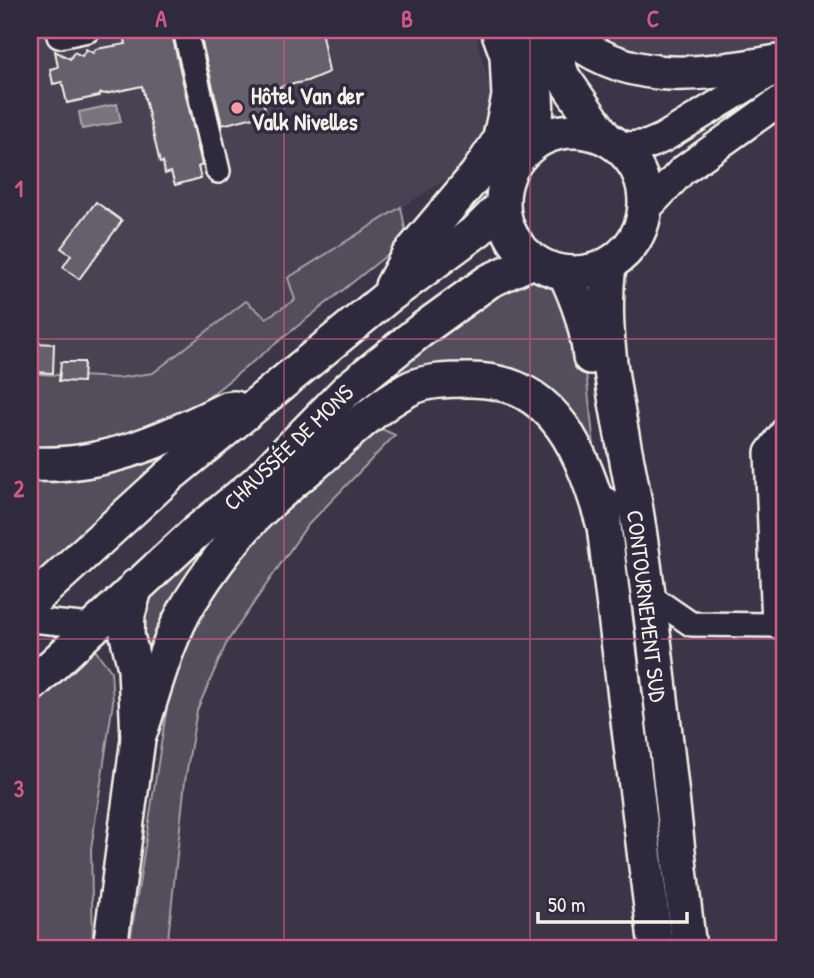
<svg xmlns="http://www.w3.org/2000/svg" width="814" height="978" viewBox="0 0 814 978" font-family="'Patrick Hand',sans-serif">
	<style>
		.built { fill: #484352 }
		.green { fill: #534e5c; stroke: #a4a0a2; stroke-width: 2 }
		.water { fill: #78747b; stroke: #aaa6a7; stroke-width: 2 }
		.building { fill: #65616c; stroke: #f4f1e8; stroke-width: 2 }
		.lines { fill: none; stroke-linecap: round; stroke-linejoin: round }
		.minor-casing { stroke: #f4f1e8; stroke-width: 28 }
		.major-casing { stroke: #f4f1e8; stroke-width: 33 }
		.highway-casing { stroke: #f4f1e8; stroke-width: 38 }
		.minor { stroke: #2f2a3d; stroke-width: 23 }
		.major { stroke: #2f2a3d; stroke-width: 28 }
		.highway { stroke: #2f2a3d; stroke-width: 33 }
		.grid { fill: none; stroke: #d15985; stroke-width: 2; stroke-opacity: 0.55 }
		.poi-dot { fill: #ff9aa2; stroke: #2f2a3d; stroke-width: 2.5 }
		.labels { text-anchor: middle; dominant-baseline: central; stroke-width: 7; stroke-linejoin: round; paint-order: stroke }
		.poi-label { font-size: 23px; font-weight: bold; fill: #f4f1e8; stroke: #2f2a3d; text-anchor: start }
		.street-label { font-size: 23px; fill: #f4f1e8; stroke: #2f2a3d }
		.neatline { fill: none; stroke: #d15985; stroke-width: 2.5 }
		.grid-label { font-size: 23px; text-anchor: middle; font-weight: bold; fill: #d15985 }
	</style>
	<rect width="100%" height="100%" fill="#3b3647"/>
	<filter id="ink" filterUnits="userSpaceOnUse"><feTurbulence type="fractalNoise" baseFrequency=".0143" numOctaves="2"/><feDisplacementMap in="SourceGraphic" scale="14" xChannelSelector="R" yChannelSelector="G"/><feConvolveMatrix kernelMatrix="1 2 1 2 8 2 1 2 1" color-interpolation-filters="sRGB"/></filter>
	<g filter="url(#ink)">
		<g class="built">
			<path d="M30 30H474L496 108 487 138 467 166 289 278 295 300 266 318 246 302 153 373 118 378 39 374 30 344V182L36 179 30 168Z"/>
			<path d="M577 30H784V41L764 50 669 57 613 50Z"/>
		</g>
		<g class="green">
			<path d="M401 207 407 239 196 407 147 429 88 444 30 448 31 341 39 374 118 378 153 373 246 301 266 318 295 300 288 278Z"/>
			<path d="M524 279 547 280 567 297 585 364 595 455 568 419 457 370 268 495 152 672 137 613 149 588 365 392 448 323Z"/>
			<path d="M373 425 395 435 306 527 227 642 197 710 185 781 167 948H129L170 687 203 612 254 541 315 478Z"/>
			<path d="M152 460 158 465 30 580V476Z"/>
			<path d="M92 646 111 671 113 702 91 849 93 948H30V706Z"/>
		</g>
		<path class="water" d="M117 104 121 122 82 129 79 112Z"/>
		<g class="building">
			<path d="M123 30H171L202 165 198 167 201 178 175 185 171 172 165 174 163 162 160 163 142 86 105 94 101 93 99 96 67 103 62 82 53 84 50 69 58 67 55 51 70 59 74 52 82 56 86 49 93 53 96 49 126 44Z"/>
			<path d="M199 30H321L329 72 307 81 261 91 266 114 222 125Z"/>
			<path d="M96 202 122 221 79 279 63 267 71 255 61 248Z"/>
			<path d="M35 343 54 344 53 373 33 372Z"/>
			<path d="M61 362H84L83 382 59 381Z"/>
		</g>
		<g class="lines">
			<g class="minor-casing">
				<g id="minor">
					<path d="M185 30 218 171"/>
					<path d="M59 36 88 30"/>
					<path d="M646 593 691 624 774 625 784 629"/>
					<path d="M30 620 92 626"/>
					<path d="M774 625 767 452 784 429"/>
				</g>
			</g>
			<g class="major-casing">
				<g id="major">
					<path d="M621 147 647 145 663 138 784 64"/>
					<path d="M646 209 682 171 784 98"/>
				</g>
			</g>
			<g class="highway-casing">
				<g id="highway">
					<path d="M518 30C533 72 543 99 532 143"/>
					<path d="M547 30 563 77 604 136"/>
					<path d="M561 30C630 90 702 74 784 61"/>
					<circle cx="574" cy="202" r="71"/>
					<path d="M609 264C598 348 624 434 637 516 659 660 672 804 689 948"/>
					<path d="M565 273C578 301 587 326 590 357"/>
					<path d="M392 286 408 256 477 174 499 141 509 97 507 55 498 30"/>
					<path d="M30 464C101 468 164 440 226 409L235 408"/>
					<path d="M604 504V526L656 948"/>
					<path d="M30 603 169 476 386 298 478 230 502 206"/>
					<path d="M30 686 195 533 256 483 349 388 420 331 489 281 533 261"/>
					<path d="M138 739C153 695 166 640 191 600 209 571 232 541 255 516 275 496 298 478 319 460 347 435 374 408 407 390 425 380 449 380 469 380 557 379 583 455 604 526"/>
					<path d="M110 948 138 739 135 668 127 635 128 614 136 586"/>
				</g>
			</g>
			<use href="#minor" class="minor"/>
			<use href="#major" class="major"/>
			<use href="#highway" class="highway"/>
		</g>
	</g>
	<path class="grid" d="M284 30V948M530 30V948M30 339H784M30 639H784"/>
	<circle class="poi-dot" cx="237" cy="108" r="7"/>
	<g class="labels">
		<g class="poi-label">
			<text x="251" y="95">Hôtel Van der<tspan x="251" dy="26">Valk Nivelles</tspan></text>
		</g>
		<g class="street-label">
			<text transform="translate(288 447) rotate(-44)">CHAUSSÉE DE MONS</text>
			<text transform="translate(647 606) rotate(83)">CONTOURNEMENT SUD</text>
		</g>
	</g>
	<rect width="814" height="978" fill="none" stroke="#2f2a3d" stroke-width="77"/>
	<path d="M538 912v10h149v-10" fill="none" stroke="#f4f1e8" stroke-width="3.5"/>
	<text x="548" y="912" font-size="21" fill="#f4f1e8" stroke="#2f2a3d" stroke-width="5" paint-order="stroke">50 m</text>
	<rect x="38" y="38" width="738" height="902" class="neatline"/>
	<g class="grid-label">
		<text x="161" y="27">A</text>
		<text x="407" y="27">B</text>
		<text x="653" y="27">C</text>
		<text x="19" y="197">1</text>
		<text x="19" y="497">2</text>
		<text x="19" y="797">3</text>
	</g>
</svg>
